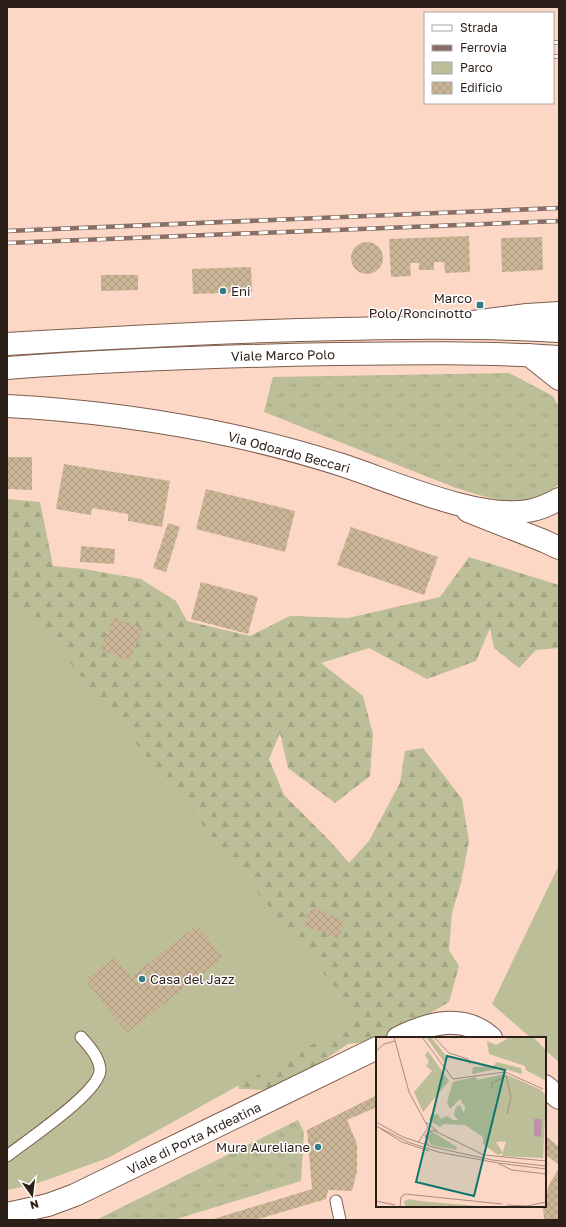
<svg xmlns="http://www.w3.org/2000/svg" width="566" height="1227" viewBox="0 0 566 1227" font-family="'Golos Text',sans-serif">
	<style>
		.grass { fill: url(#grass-tufts) }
		.forest { fill: url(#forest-firs) }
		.green { fill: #bbbe96 }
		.building { fill: url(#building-cross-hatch) }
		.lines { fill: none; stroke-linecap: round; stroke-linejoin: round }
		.service-casing { stroke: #7d5d4d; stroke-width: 13 }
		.minor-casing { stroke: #7d5d4d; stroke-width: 24 }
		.primary-casing { stroke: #7d5d4d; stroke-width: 24 }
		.service { stroke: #fff; stroke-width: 11 }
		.minor { stroke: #fff; stroke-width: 22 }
		.primary { stroke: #fff; stroke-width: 22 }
		.rail-casing { stroke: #876f63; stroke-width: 4.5 }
		.rail { stroke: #fff; stroke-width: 3; stroke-dasharray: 9; stroke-linecap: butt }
		.poi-dot { fill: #347c85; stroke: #fff; stroke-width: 1.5 }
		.labels { text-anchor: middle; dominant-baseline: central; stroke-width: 3; stroke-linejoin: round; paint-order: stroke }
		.poi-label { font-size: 13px; fill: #2c1f18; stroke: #fff; text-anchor: start }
		.street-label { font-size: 13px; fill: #2c1f18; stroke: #fff }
		.inset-road { fill: none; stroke: #a98d80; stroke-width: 1 }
		.view { fill: #0f766e; fill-opacity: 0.15; stroke: #0f766e; stroke-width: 2 }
		.inset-edge { fill: none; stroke: #2c1f18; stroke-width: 2 }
	</style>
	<defs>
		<pattern id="grass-tufts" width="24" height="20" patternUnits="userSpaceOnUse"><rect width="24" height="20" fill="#bbbe96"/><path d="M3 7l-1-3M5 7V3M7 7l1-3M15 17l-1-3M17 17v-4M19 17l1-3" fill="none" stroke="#a1a381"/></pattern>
		<pattern id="forest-firs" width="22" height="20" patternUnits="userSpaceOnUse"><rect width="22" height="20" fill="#bbbe96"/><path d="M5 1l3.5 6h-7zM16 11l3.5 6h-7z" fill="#a1a381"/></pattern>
		<pattern id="building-cross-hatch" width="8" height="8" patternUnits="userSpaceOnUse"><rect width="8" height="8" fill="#cab696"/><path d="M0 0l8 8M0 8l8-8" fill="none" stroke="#ae9c81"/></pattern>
	</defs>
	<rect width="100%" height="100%" fill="#fdd7c5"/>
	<g class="grass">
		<path d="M509 373 553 396 559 408V484L539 499 519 504 486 497 456 488 264 412 273 377Z"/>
		<path d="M298 1120 304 1132 301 1181 173 1220H96Z"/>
	</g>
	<path class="forest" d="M7 499 40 502 53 566 84 569 141 579 176 601 187 621 250 636 290 616 348 618 440 597 469 557 559 585V648L536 650 519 668 494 648 490 628 476 661 427 679 369 648 321 663 363 696 373 734 370 776 335 803 288 768 280 733 269 759 284 795 330 841 349 863 369 841 400 783 405 751 423 748 462 799 469 841 461 883 452 913 449 950 459 966 449 1002 388 1038H377V1040L348 1044 312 1068 270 1090 239 1089 231 1041 7 727Z"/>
	<g class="green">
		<path d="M7 605 28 611 360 1018 108 1158 35 1184 7 1190Z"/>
		<path d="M559 865V1062L545 1050V1038H531L492 1004Z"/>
	</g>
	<g class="building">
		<path d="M469 236 470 272 445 273 444 262H434V270H419V263H410L411 276 391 277 389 239Z"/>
		<path d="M542 237 543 270 502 272 501 238Z"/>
		<circle cx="367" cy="258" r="16"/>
		<path d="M251 267 252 292 193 294 192 269Z"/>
		<path d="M101 275H138V290L101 291Z"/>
		<path d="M7 457H32V490L7 489Z"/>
		<path d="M64 464 170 481 162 527 128 521V514L92 508 91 515 56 509Z"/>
		<path d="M206 489 295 511 285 552 196 529Z"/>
		<path d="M168 523 180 527 166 572 153 568Z"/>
		<path d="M351 527 438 557 424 595 337 565Z"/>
		<path d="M81 546 115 549 114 564 80 562Z"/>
		<path d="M201 582 258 597 248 634 191 619Z"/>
		<path d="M114 617 143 629 129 661 100 649Z"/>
		<path d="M311 907 345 921 338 939 303 925Z"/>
		<path d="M197 925 223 958 127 1033 85 980 115 957 131 977Z"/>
		<path d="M377 1095V1107L347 1120 357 1144V1171L352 1191 328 1190 326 1199 255 1220H210L312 1189 307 1130Z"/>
		<path d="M545 1135 559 1147V1165L545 1154Z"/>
		<path d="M559 1168V1220H544L543 1206H545V1197L550 1183Z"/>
	</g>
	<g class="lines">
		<g class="service-casing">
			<g id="service">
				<path d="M7 1156C26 1141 102 1091 100 1069 99 1057 89 1046 81 1037"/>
				<path d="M336 1201 340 1220"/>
			</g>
		</g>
		<g class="minor-casing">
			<g id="minor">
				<path d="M473 322 527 315 559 313"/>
				<path d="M468 511 544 541 559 548"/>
				<path d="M398 1038C428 1023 463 1013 491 1038"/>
				<path d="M545 1086 559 1098"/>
				<path d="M7 1214 48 1205 75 1195 377 1048"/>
			</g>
		</g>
		<g class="primary-casing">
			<g id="primary">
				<path d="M7 344C104 338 202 333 299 330 386 328 472 326 559 331"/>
				<path d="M529 355 559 379"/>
				<path d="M7 368C116 360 226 356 336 354 410 353 485 352 559 357"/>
				<path d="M7 406C83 410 160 420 234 436 271 444 307 454 342 465 391 481 478 520 528 511 539 509 549 505 559 499"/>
			</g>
		</g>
		<use href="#service" class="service"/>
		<use href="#minor" class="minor"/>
		<use href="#primary" class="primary"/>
		<g class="rail-casing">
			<g id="rail">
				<path d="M553 43 559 42"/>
				<path d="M553 57 559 56"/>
				<path d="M7 231 559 208"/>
				<path d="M7 243 559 221"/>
			</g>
		</g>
		<use href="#rail" class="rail"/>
	</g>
	<g class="poi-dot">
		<circle cx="223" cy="291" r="4"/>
		<rect x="476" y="301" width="8" height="8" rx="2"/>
		<circle cx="142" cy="979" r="4"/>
		<circle cx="318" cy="1147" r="4"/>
	</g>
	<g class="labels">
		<g class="poi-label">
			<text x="231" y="291">Eni</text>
			<text x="472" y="298" text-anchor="end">Marco<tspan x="472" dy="15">Polo/Roncinotto</tspan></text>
			<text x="150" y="979">Casa del Jazz</text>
			<text x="310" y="1147" text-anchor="end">Mura Aureliane</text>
		</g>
		<g class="street-label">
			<text transform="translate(283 355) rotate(-1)">Viale Marco Polo</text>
			<text transform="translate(289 452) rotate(15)">Via Odoardo Beccari</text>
			<text transform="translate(194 1138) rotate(-26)">Viale di Porta Ardeatina</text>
		</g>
	</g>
	<g transform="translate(376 1037)">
		<rect width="170" height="170" fill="#fdd7c5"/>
		<path d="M50 0H55L71 20 68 25ZM120 25 145 31 146 37 125 31 96 37 97 30 118 29ZM55 94 81 110 80 113 55 108 51 101Z" fill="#bbbe96"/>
		<path d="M98 40 101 41V47L128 93 131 104 120 105 127 116 122 118 107 107V100L89 88 68 87 64 90 53 83 55 78 62 77 64 82 71 79 77 83H82L78 78 80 70 84 68 88 76 89 70 84 62 74 72 71 65 76 48 77 45Z" fill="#bbbe96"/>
		<path d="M134 0H157L170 13V44L150 33 149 29 113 17 111 4 120 8ZM52 14 73 44 47 75 38 55 56 34 50 29 53 24 49 18ZM129 37 165 53 170 59 167 121 126 119 130 104 111 96 87 46ZM34 162 43 164 113 170H29L28 164Z" fill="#bbbe96"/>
		<path d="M158 82H166L165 100 158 99Z" fill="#bc91aa"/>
		<path class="inset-road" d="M18 0 33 55 52 90M46 0 77 42 129 35 167 52M58 0 73 16 92 22 94 27M0 14 8 7 19 4M130 39 135 60 131 77M116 51V46L130 39M0 85 27 100 57 110 116 123 170 129M50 85 61 94M0 89 32 105 62 115 122 126 170 132M5 92 26 105 53 114M42 106 52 90M52 108 49 98 57 93 108 118 170 124M123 127 136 133 170 137M0 164 19 168M131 168 151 169 170 165M24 170 25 160 29 157 126 167"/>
		<path class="view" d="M71 19 129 33 98 159 40 145Z"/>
		<rect width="170" height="170" class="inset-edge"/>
	</g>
	<rect width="566" height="1227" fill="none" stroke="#2c1f18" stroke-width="16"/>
	<rect x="424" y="12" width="130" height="92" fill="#ffffff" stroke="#aba5a3"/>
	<rect x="432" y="25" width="20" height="6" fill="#ffffff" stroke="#aba5a3"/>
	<text x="460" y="32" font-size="12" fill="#2c1f18">Strada</text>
	<rect x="432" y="45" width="20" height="6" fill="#876f63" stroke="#aba5a3"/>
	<text x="460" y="52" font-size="12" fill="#2c1f18">Ferrovia</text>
	<rect x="432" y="62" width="20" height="12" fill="#bbbe96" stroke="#aba5a3"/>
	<text x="460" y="72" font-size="12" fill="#2c1f18">Parco</text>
	<rect x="432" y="82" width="20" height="12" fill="url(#building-cross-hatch)" stroke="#aba5a3"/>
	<text x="460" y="92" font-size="12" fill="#2c1f18">Edificio</text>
	<g transform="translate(32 1195) rotate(166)" stroke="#ffffff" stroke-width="3" paint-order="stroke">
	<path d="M0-3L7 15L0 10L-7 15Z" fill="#2c1f18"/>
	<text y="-6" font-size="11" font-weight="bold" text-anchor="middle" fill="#2c1f18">N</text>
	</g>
</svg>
